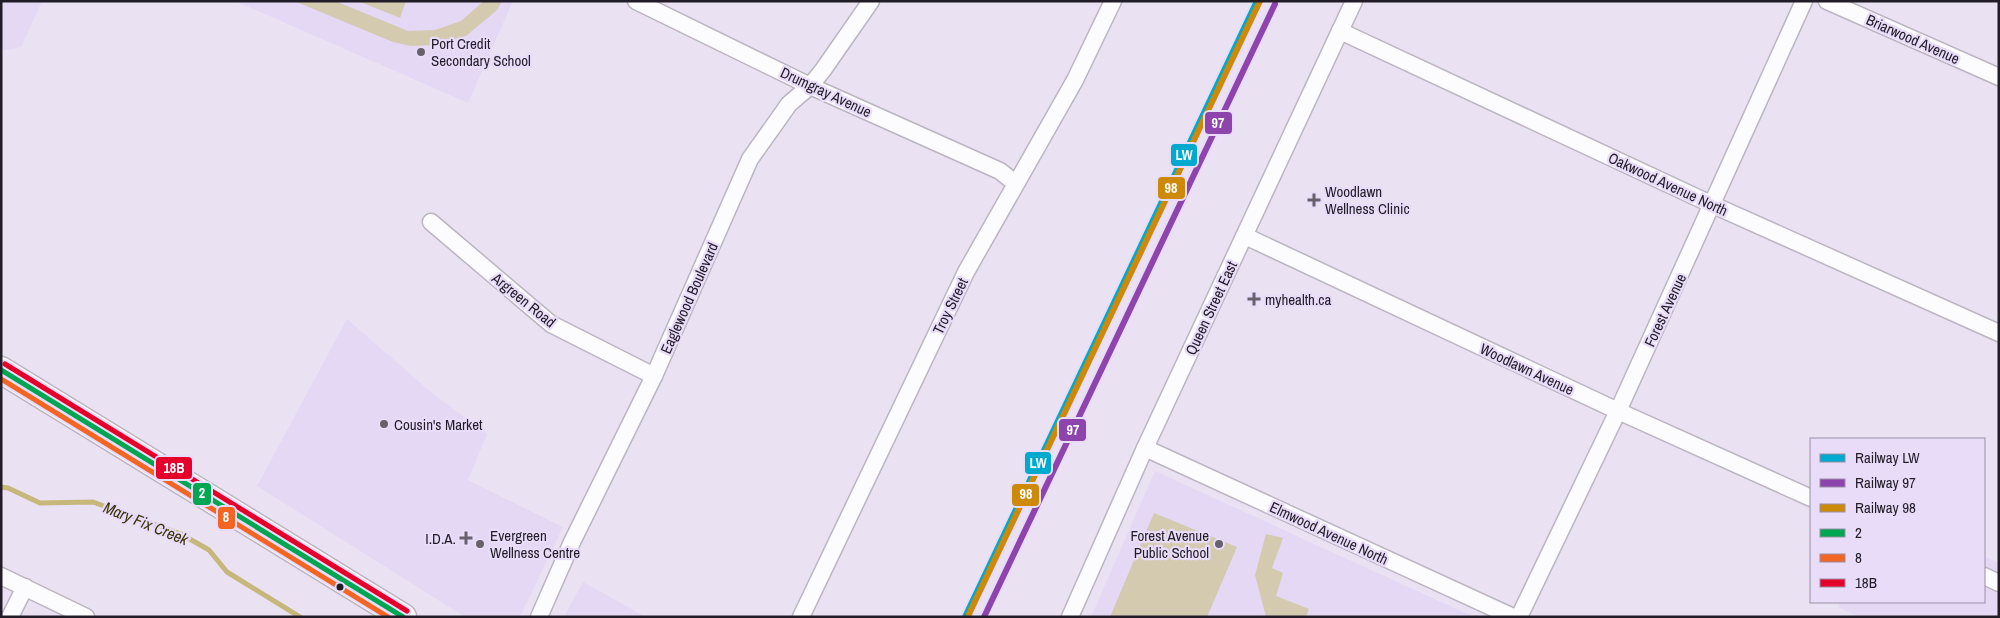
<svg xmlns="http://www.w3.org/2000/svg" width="2000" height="618" font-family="'Archivo Narrow',sans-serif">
  <rect width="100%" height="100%" fill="#eae2f3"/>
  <g fill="#e4d8f4">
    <path d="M1,1h41l-21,46 -20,4z"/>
    <path d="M235,1h278l-45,102z"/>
    <path d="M347,319l85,74 55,41 -19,46 95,47 -43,90h-55l-208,-131z"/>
    <path d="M1155,471l319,146h-383z"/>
    <path d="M1984,556l15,7v54h-139l-22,-10 2,-5h144z"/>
    <path d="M583,582l63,35h-82z"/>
  </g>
  <g fill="#d4cab0">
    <path d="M294,1h41l73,30 27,-1 26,-9 23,-20h18l-5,9 -31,26 -31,9 -24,1 -18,-4z"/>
    <path d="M358,1h48l-6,17z"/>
    <path d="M1154,513l83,34 -30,70h-97z"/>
    <path d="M1266,534l17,4 -11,30 11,5 -7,23 33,13 -3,8h-40l-11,-42z"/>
  </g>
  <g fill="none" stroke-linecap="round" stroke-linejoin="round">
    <path stroke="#c6b77b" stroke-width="5" d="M1,487l7,1 32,15 53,-1 88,32 28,16 18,22 73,45"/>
    <g stroke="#bbb5c2" stroke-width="19">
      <g id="street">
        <path d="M636,1l174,85 190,85 15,12"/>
        <path d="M1827,1l172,76"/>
        <path d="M1340,31l373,174 286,128"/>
        <path d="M431,222l120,102 103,52"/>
        <path d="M1245,236l373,175 193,87"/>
        <path d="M1145,448l368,169"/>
        <path d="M1,576l85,41"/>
        <path d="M1984,576l15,7"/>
        <path d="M10,617l15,-30"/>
        <path d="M539,617l33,-75 82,-166 96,-217 39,-55 21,-18 13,-16 48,-69"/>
        <path d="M801,617l165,-345 109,-192 38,-79"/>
        <path d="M1070,617l75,-169 209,-447"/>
        <path d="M1519,617l99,-206 186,-410"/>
      </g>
    </g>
    <g stroke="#bbb5c2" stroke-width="29">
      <path id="primary" d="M1,370l402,247"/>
    </g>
    <use href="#street" stroke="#fcfbfd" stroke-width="16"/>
    <use href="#primary" stroke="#fcfbfd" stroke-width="26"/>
    <g stroke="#e9dcf9" stroke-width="9">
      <path id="bus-1" d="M1,370l402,247"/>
    </g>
    <g stroke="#e9dcf9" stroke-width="9">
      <path id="bus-2" d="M1,379l387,238"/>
    </g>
    <g stroke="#e9dcf9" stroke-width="9">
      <path id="bus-3" d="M5,364l402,247"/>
    </g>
    <use href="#bus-1" stroke="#00a651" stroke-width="5"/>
    <use href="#bus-2" stroke="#f26522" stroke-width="5"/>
    <use href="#bus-3" stroke="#e4002b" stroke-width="5"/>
    <g stroke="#e9dcf9" stroke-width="10">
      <path id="rail-1" d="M965,617l292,-616"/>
    </g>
    <g stroke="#e9dcf9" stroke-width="10">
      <path id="rail-2" d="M984,617l291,-613"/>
    </g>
    <g stroke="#e9dcf9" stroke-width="10">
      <path id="rail-3" d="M969,614l291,-613"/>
    </g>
    <use href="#rail-1" stroke="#00a9ce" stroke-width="6"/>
    <use href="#rail-2" stroke="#8e44ad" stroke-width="6"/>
    <use href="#rail-3" stroke="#cc8a08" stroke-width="6"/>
  </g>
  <g fill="#67616e" stroke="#e9dcf9" stroke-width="2">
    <circle cx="421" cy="52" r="5"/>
    <path d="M1311.5 192.5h5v5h5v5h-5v5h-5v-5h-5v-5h5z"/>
    <path d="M1251.5 291.5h5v5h5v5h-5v5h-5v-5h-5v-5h5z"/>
    <circle cx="384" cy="424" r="5"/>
    <path d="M463.5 530.5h5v5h5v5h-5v5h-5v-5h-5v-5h5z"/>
    <circle cx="480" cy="544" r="5"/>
    <circle cx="1219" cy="544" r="5"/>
  </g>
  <circle fill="#211c27" stroke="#e9dcf9" stroke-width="2" cx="340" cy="587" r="4.5"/>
  <g text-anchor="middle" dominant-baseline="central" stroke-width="4.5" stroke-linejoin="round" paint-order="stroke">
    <g font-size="15" fill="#211c27" stroke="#e9dcf9">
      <text transform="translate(1913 39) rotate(24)">Briarwood Avenue</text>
      <text transform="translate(826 92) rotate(25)">Drumgray Avenue</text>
      <text transform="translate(1668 184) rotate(25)">Oakwood Avenue North</text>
      <text transform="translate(689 298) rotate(-66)">Eaglewood Boulevard</text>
      <text transform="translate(524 300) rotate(39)">Argreen Road</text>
      <text transform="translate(950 306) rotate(-64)">Troy Street</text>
      <text transform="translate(1211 308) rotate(-65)">Queen Street East</text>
      <text transform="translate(1665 310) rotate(-65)">Forest Avenue</text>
      <text transform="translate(1527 369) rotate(25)">Woodlawn Avenue</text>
      <text transform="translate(1329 533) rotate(25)">Elmwood Avenue North</text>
    </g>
    <g font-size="15" fill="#211c27" stroke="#e9dcf9" text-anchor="start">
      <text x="431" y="43">Port Credit<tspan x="431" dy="17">Secondary School</tspan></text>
      <text x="1325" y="191">Woodlawn<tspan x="1325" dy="17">Wellness Clinic</tspan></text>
      <text x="1265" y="299">myhealth.ca</text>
      <text x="394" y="424">Cousin's Market</text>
      <text x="490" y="535">Evergreen<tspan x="490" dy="17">Wellness Centre</tspan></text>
      <text x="1209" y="535" text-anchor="end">Forest Avenue<tspan x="1209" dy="17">Public School</tspan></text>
      <text x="456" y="538" text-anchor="end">I.D.A.</text>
    </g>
    <g font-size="16" font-style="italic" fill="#3b340b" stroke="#e9dcf9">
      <text transform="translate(146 523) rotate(22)">Mary Fix Creek</text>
    </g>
  </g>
  <g stroke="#e9dcf9" stroke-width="2">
    <rect x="1204" y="111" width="29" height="24" rx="5" fill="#8e44ad"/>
    <rect x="1170" y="143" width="28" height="24" rx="5" fill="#00a9ce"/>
    <rect x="1157" y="176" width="29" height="24" rx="5" fill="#cc8a08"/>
    <rect x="1058" y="418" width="29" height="24" rx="5" fill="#8e44ad"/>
    <rect x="1024" y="451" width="28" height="24" rx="5" fill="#00a9ce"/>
    <rect x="155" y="456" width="38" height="24" rx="5" fill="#e4002b"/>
    <rect x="192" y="482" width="20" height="24" rx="5" fill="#00a651"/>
    <rect x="1011" y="483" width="29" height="24" rx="5" fill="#cc8a08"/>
    <rect x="217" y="506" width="19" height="24" rx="5" fill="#f26522"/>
  </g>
  <g font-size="14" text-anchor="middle" font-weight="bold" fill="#fff">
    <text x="1218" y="128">97</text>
    <text x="1184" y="160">LW</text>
    <text x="1171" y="193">98</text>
    <text x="1073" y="435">97</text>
    <text x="1038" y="468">LW</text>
    <text x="174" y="473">18B</text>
    <text x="202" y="498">2</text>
    <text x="1026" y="499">98</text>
    <text x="226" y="522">8</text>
  </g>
  <rect width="2000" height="618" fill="none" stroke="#211c27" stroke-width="5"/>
  <rect x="1810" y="438" width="175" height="165" fill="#e9dcf9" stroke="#998fa5"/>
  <rect x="1820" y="454" width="25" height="8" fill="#00a9ce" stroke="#998fa5"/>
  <text x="1855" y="463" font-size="15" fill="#211c27">Railway LW</text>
  <rect x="1820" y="479" width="25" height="8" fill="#8e44ad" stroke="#998fa5"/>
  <text x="1855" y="488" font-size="15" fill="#211c27">Railway 97</text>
  <rect x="1820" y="504" width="25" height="8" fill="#cc8a08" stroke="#998fa5"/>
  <text x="1855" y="513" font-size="15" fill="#211c27">Railway 98</text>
  <rect x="1820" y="529" width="25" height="8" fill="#00a651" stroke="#998fa5"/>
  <text x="1855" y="538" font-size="15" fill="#211c27">2</text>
  <rect x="1820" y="554" width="25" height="8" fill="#f26522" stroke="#998fa5"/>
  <text x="1855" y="563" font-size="15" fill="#211c27">8</text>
  <rect x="1820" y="579" width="25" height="8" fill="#e4002b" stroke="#998fa5"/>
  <text x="1855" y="588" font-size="15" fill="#211c27">18B</text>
</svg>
